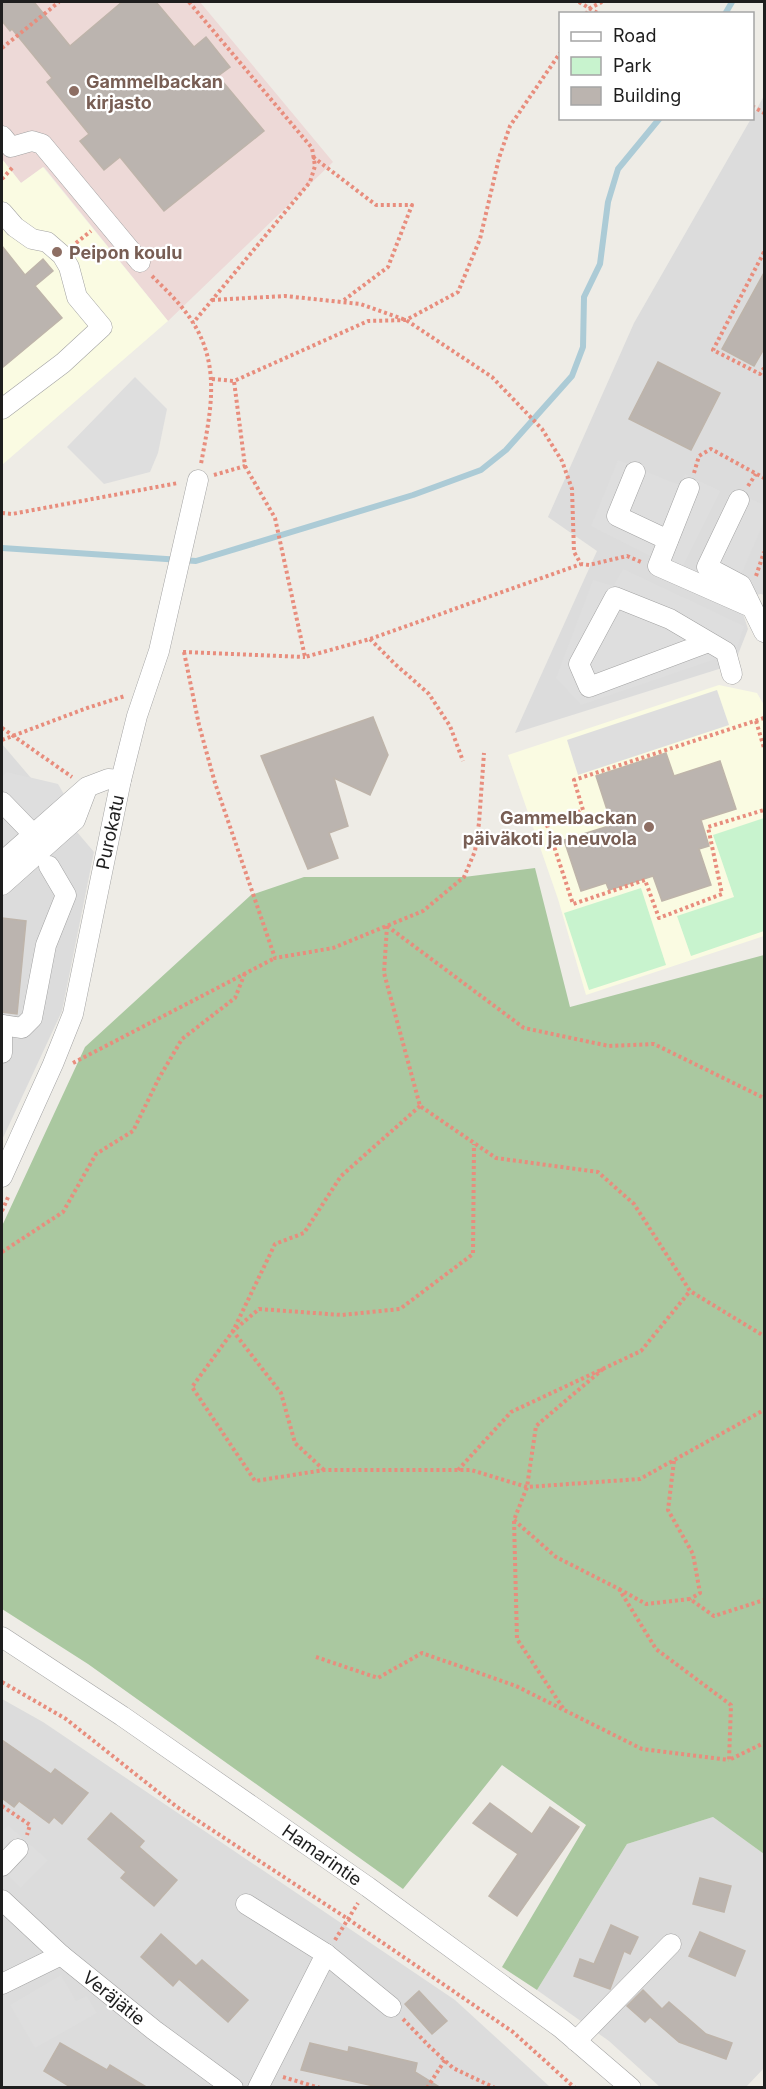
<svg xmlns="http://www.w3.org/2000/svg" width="766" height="2089" font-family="Inter,sans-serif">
  <rect width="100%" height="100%" fill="#eeece6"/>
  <g fill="#dcdcdc">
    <path d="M764,96v499l-3,-1 -23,4 10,31 -11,28 -18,12 -204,64 82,-182 -49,-34 86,-194z"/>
    <path d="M2,744l92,108 -32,159 -60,129z"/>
    <path d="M2,1699l41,23 412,278 95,87h-548z"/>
    <path d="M713,1817l51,37v214l-18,19h-86l-51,-46 -72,-51 90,-146z"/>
  </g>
  <path fill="#edd9d7" d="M2,2h198l133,160 -165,159 -124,-154 -23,16 -19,-24z"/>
  <g fill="#fafbe2">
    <path d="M2,159l19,24 22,-16 125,154 -166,144z"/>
    <path d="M719,685l38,8 7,12v231l-178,59 -28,-96 -50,-144z"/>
  </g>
  <path fill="#aac8a0" d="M535,868l35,139 194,-52v899l-51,-37 -86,27 -90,146 -35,-23 84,-142 -84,-60 -99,124 -315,-225 -86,-55v-383l83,-179 166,-152 53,-18h160z"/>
  <g fill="#c8f3ce">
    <path d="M764,818v113l-73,25 -14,-40 57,-19 -21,-62z"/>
    <path d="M641,888l25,77 -77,25 -25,-77z"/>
  </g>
  <g fill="#dedede">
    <path d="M135,377l32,32 -9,44 -8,19 -46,12 -37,-37z"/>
    <path d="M618,460l61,25 6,-11 35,17 -40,80 -89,-45z"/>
    <path d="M731,490l33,15v17l-30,69 -40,-18z"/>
    <path d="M623,569l121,57 -8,26 -155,53 -25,-27 37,-98 20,6z"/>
    <path d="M717,690l12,35 -151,50 -11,-35z"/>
    <path d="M7,772l51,12 14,24 -70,62v-94z"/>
    <path d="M8,1825l40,35 -27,28 -19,-19v-37z"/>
    <path d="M61,1975l15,26 11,-5 10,17 -62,35 -25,-43z"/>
  </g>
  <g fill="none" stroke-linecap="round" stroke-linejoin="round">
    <g stroke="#accbd6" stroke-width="6">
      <path d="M725,14l7,-12"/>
      <path d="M2,548l194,13 217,-66 68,-25 25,-20 66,-74 11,-29 1,-50 16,-33 8,-62 10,-33 42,-51"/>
    </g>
  </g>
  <g fill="#bbb4af" stroke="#beb4aa" stroke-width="1.5">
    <path d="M2,2h32l36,44 52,-44h34l38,45 12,-10 24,30 -12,9 46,55 -100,80 -44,-54 -16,13 -24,-29 9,-7 -42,-52 5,-4 -40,-49 -2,2 -8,-10z"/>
    <path d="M2,246l23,29 18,-16 10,12 -18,15 27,32 -60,50z"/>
    <path d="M765,271v76l-11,19 -32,-17z"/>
    <path d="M658,362l62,31 -29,57 -62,-31z"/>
    <path d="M373,717l15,38 -18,40 -36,-17 14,48 -19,7 9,25 -30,11 -47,-113z"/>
    <path d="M666,753l8,23 46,-15 16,48 -35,11 8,26 -10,3 12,36 -49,16 -9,-25 -44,14 -3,-7 -25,8 -17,-51 48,-15 -16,-49z"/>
    <path d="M2,918l24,3 -9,93 -15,-2z"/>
    <path d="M2,1740l49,34 4,-5 33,24 -26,31 -8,-7 -5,6 -30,-22 -5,6 -12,-9z"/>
    <path d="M490,1803l42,31 18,-27 29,20 -62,89 -28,-20 29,-42 -45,-31z"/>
    <path d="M111,1813l33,28 -5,6 38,33 -23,26 -33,-28 5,-6 -38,-33z"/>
    <path d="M700,1878l31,8 -7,26 -31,-8z"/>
    <path d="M611,1925l27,12 -8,17 -6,-3 -14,38 -36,-13 6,-17 14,5z"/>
    <path d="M700,1932l45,19 -10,25 -46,-20z"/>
    <path d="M161,1934l35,32 6,-6 46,40 -20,22 -49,-43 -6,7 -32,-29z"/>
    <path d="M643,1990l19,19 7,-7 37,32 26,9 -6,16 -47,-17 -29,-25 -5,5 -18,-16z"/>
    <path d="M419,1991l28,30 -15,13 -27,-30z"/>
    <path d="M60,2043l47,27 3,-5 38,23h-76l-28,-17z"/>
    <path d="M310,2043l38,9 1,-5 68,16 -2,9 26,16h-58l-82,-18z"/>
  </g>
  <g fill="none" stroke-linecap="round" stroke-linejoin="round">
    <g stroke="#a2a2a2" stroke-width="21">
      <g id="minor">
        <path d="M2,136l9,11 21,-6 10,3 98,118"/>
        <path d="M2,212l13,15 17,12 15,3 15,13 7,12 8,30 25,30 -39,36 -61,46"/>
        <path d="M635,472l-18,44 51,24"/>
        <path d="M689,488l-31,78 93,41"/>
        <path d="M739,500l-32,67 34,18 23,47"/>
        <path d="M709,642l-120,45 -10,-23 36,-67 55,22 56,33 6,22"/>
        <path d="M2,802l31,32"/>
        <path d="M2,862l85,-75 21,-8 13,1"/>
        <path d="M2,885l73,-65 11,-29"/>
        <path d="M2,1025l20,3 10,-10 14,-73 20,-50 -17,-29"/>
        <path d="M2,1025v28"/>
        <path d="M2,1177l51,-113 20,-50 48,-234 16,-64 22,-65 39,-171"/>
        <path d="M2,1637l120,79 246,171 193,141 70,60"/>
        <path d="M2,1866l16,-17"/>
        <path d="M2,1900l59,55 93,75 79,58"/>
        <path d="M246,1904l80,50 65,53"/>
        <path d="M2,1984l59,-29"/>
        <path d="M576,2041l95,-97"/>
        <path d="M258,2088l68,-134"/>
      </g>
    </g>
    <g stroke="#e88d7d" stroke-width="4" stroke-dasharray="3 3" stroke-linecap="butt">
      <path d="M189,2l123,146 3,18 -5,16 -117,141"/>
      <path d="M579,2l20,12"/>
      <path d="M586,14l4,-6 12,-6"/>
      <path d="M2,48l57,-46"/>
      <path d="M752,106l12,7"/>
      <path d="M313,157l63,48h36l-24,62 -44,33"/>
      <path d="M2,179l11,-12"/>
      <path d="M76,243l15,-12"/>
      <path d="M764,252l-51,98 47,24 4,-6"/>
      <path d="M152,276c14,14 29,28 40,45 30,46 18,93 9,143"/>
      <path d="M212,300l73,-4 75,8 46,16 86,57 50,52 20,32 10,28 2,63 7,12 8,1 38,-9 14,6"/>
      <path d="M212,379l22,2"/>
      <path d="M245,466l30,52 30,139 65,-18 211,-75"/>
      <path d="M694,473l5,-17 12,-7 53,29"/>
      <path d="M214,475l31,-9 -11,-85 134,-60 38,-1 52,-28 22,-53 19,-81 11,-32 50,-73"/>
      <path d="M748,486l8,-12"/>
      <path d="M2,513l10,1 166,-31"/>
      <path d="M756,576l8,-24"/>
      <path d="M370,639l25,25 34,30 21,32 13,35"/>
      <path d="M183,652l122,5"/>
      <path d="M184,652l15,73 16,58 60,175 58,-10 90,-37 41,-34 11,-26 4,-28 5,-70"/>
      <path d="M764,718l-190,62 9,30 -36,15 26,79 72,-24 14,38 63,-24 -14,-67 56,-17"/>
      <path d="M756,721l8,27"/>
      <path d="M2,728l70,49"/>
      <path d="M2,740l85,-32 38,-12"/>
      <path d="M387,926l-3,47 36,133 76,52 102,14 36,32 56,87 74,45"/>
      <path d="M387,926l137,102 85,18 45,-2 110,54"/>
      <path d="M73,1063l202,-105"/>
      <path d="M420,1106l-79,70 -37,57 -29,11 -42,87 -41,56 63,94 69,-11h147l56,17 113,-8 124,-69"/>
      <path d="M2,1211l7,-16"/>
      <path d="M2,1252l61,-40 33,-58 37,-23 26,-53 23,-39 53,-41 10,-25"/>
      <path d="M674,1461l-6,49 25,44 7,39 -10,6"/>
      <path d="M324,1470l-29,-27 -14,-50 -48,-62 26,-22 83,6 58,-6 73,-55 1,-110"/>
      <path d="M458,1470l53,-58 130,-61 49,-60"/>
      <path d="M514,1520l42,37 63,32 37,60 75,56 -2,55 35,-17"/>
      <path d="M619,1589l27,15 44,-5 24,17 50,-16"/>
      <path d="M316,1657l62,21 44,-25 94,33 126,63 87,11"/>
      <path d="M2,1682l64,37 111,88 171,112 165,113 62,56"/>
      <path d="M563,1708l-46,-69 -3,-119 13,-33 9,-61 67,-57"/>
      <path d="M2,1806l28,19 -3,10"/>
      <path d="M335,1940l23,-37"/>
      <path d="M403,2019l27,28 23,21 42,20"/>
      <path d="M283,2077l37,11"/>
      <path d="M427,2088l18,-28"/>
    </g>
    <use href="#minor" stroke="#fff" stroke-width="20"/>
  </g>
  <g fill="#8d6e63" stroke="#fff" stroke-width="2">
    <circle cx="74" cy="91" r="6"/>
    <circle cx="57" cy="252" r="6"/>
    <circle cx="649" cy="827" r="6"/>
  </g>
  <g text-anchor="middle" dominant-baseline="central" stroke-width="4.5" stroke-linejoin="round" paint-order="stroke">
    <g font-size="18" font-weight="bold" fill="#785e54" stroke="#fff" text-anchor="start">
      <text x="86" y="81">Gammelbackan<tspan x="86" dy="21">kirjasto</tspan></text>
      <text x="69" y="252">Peipon koulu</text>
      <text x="637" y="817" text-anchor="end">Gammelbackan<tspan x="637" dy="21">päiväkoti ja neuvola</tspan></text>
    </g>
    <g font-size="18" fill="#1e1e1e" stroke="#fff">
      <text transform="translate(110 832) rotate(-78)">Purokatu</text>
      <text transform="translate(322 1855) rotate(35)">Hamarintie</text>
      <text transform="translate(114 1998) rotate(39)">Veräjätie</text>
    </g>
  </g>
  <rect width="766" height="2089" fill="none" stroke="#1e1e1e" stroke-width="6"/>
  <rect x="559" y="12" width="195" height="108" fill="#ffffff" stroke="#a5a5a5" stroke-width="1.5"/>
  <rect x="571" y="32" width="30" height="9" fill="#ffffff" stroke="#a5a5a5" stroke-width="1.5"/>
  <text x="613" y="42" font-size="18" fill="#1e1e1e">Road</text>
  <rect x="571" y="57" width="30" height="18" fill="#c8f3ce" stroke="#a5a5a5" stroke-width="1.5"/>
  <text x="613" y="72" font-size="18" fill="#1e1e1e">Park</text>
  <rect x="571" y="87" width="30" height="18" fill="#bbb4af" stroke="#a5a5a5" stroke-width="1.5"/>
  <text x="613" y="102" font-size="18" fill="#1e1e1e">Building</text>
</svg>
